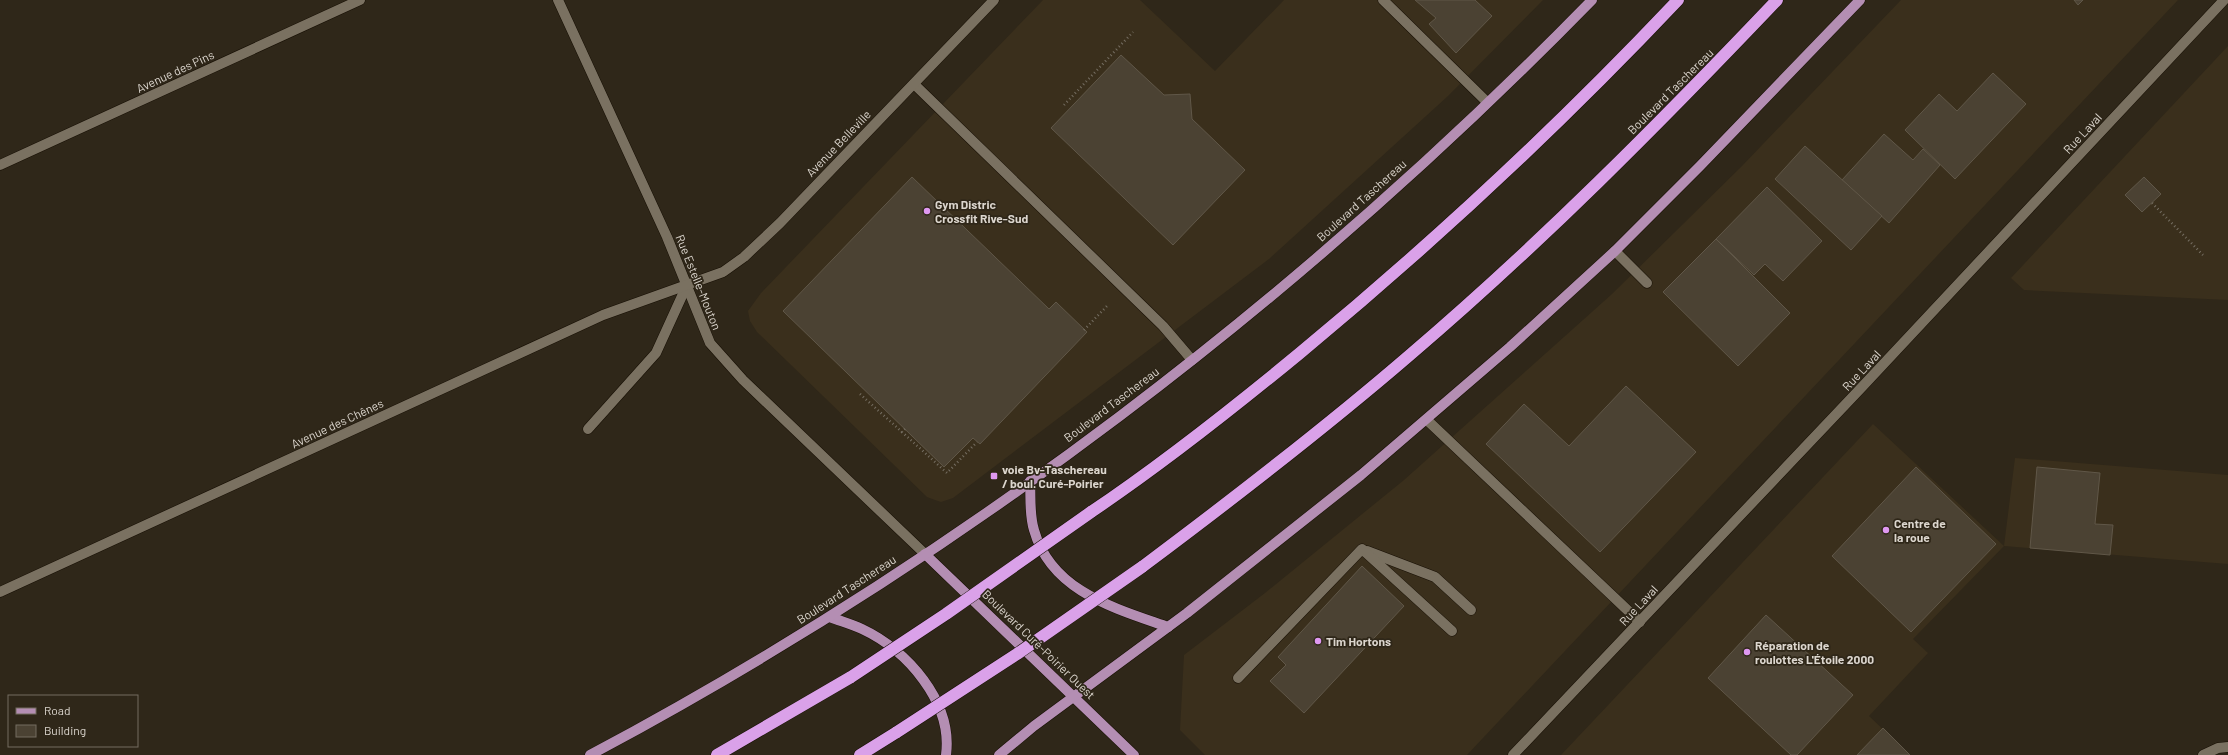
<svg xmlns="http://www.w3.org/2000/svg" width="2228" height="755" font-family="Barlow,sans-serif">
  <rect width="100%" height="100%" fill="#2f2719"/>
  <g fill="#3a2f1c">
    <path d="M1043,0h97l75,71 69,-71h259l-95,96 -179,163 -316,239 -12,4 -6,-2 -8,-3 -170,-165 -7,-11 -2,-10 13,-18z"/>
    <path d="M1901,0h277l-711,755h-262l-25,-25 4,-75 81,-62 139,-113 208,-186 130,-128z"/>
    <path d="M2228,46v254l-204,-10 -13,-12z"/>
    <path d="M1873,424l131,122 11,-88 213,17v89l-224,-18 -91,93 15,14 -59,63 41,39h-349z"/>
  </g>
  <g fill="#4b4233" stroke="#605748">
    <path d="M1415,0h60l17,16 -36,37 -27,-29 7,-6z"/>
    <path d="M2074,0h9l-5,5z"/>
    <path d="M1121,55l43,40 26,-1 2,25 53,51 -72,75 -122,-117z"/>
    <path d="M1993,73l33,31 -71,75 -50,-49 34,-36 18,17z"/>
    <path d="M1884,134l29,26 10,-11 17,16 -51,58 -47,-43z"/>
    <path d="M1805,146l77,70 -31,34 -76,-71z"/>
    <path d="M912,177l137,132 7,-7 31,30 -107,112 -7,-6 -29,29 -161,-156z"/>
    <path d="M2144,177l17,17 -19,18 -17,-17z"/>
    <path d="M1767,187l55,54 -39,40 -18,-17 -11,11 -38,-36z"/>
    <path d="M1716,239l74,74 -52,53 -75,-74z"/>
    <path d="M1626,386l70,66 -96,100 -114,-108 38,-40 45,42z"/>
    <path d="M1916,467l80,77 -85,88 -79,-76z"/>
    <path d="M2037,467l63,6 -5,51 18,1 -3,30 -80,-7z"/>
    <path d="M1362,566l42,40 -100,107 -34,-32 16,-16 -8,-8z"/>
    <path d="M1766,615l87,80 -56,60h-6l-83,-77z"/>
    <path d="M1883,728l27,27h-53z"/>
  </g>
  <g fill="none" stroke-linecap="round" stroke-linejoin="round">
    <g stroke="#170f04" stroke-width="11">
      <g id="minor">
        <path d="M558,0l109,237 43,106 33,37 182,174"/>
        <path d="M1383,0l104,102"/>
        <path d="M914,84l249,242 29,34"/>
        <path d="M0,165l360,-165"/>
        <path d="M1615,251l32,32"/>
        <path d="M1427,420l213,202"/>
        <path d="M588,429l68,-76 31,-68"/>
        <path d="M1367,551l68,26 36,33"/>
        <path d="M0,592l603,-277 120,-43 21,-15 36,-34 214,-223"/>
        <path d="M1238,678l124,-129 90,82"/>
        <path d="M1513,755l348,-367 363,-388"/>
        <path d="M2203,755l15,-7 10,-1"/>
      </g>
    </g>
    <g stroke="#170f04" stroke-width="11">
      <g id="major">
        <path d="M1030,481c1,16 -1,33 4,49 17,61 80,78 134,97"/>
        <path d="M925,554l209,201"/>
        <path d="M830,617c10,4 21,7 32,12 45,21 91,73 84,126"/>
        <path d="M590,755c370,-197 709,-455 1002,-755"/>
        <path d="M999,755l35,-29 153,-113 174,-138 149,-128 105,-96 85,-85 160,-166"/>
      </g>
    </g>
    <g stroke="#170f04" stroke-width="13">
      <g id="highway">
        <path d="M1091,512c73,-49 141,-103 209,-159 133,-110 259,-227 378,-353"/>
        <path d="M1142,567c91,-68 182,-138 269,-213 129,-110 249,-231 366,-354"/>
        <path d="M717,755l134,-78"/>
        <path d="M860,755l37,-23"/>
      </g>
    </g>
    <g stroke="#766f63" stroke-width="2.5" stroke-dasharray="1 3" stroke-linecap="butt">
      <path d="M1064,105l69,-73"/>
      <path d="M2152,203l51,52"/>
      <path d="M1084,330l23,-24"/>
      <path d="M860,394l42,38"/>
      <path d="M905,429l-3,3 45,41 30,-31"/>
    </g>
    <use href="#minor" stroke="#7a7161" stroke-width="10"/>
    <use href="#major" stroke="#b48eb3" stroke-width="10"/>
    <use href="#highway" stroke="#daa1e9" stroke-width="12"/>
    <g stroke="#170f04" stroke-width="13" stroke-linecap="butt">
      <g id="highway-bridge">
        <path d="M851,677l95,-63 145,-102"/>
        <path d="M897,732l120,-78 125,-87"/>
      </g>
    </g>
    <use href="#highway-bridge" stroke="#daa1e9" stroke-width="12"/>
  </g>
  <g fill="#df98f2" stroke="#2f2719" stroke-width="1.5">
    <circle cx="927" cy="211" r="4"/>
    <rect x="990" y="472" width="8" height="8" rx="2"/>
    <circle cx="1886" cy="530" r="4"/>
    <circle cx="1318" cy="641" r="4"/>
    <circle cx="1747" cy="652" r="4"/>
  </g>
  <g text-anchor="middle" dominant-baseline="central" stroke-width="3.5" stroke-linejoin="round" paint-order="stroke">
    <g font-size="12" fill="#dcd6ce" stroke="#2f2719">
      <text transform="translate(175 71) rotate(-25)">Avenue des Pins</text>
      <text transform="translate(1670 91) rotate(-45)">Boulevard Taschereau</text>
      <text transform="translate(2082 133) rotate(-47)">Rue Laval</text>
      <text transform="translate(838 143) rotate(-46)">Avenue Belleville</text>
      <text transform="translate(1361 200) rotate(-42)">Boulevard Taschereau</text>
      <text transform="translate(699 282) rotate(68)">Rue Estelle-Mouton</text>
      <text transform="translate(1861 370) rotate(-47)">Rue Laval</text>
      <text transform="translate(1111 404) rotate(-37)">Boulevard Taschereau</text>
      <text transform="translate(337 423) rotate(-25)">Avenue des Chênes</text>
      <text transform="translate(846 589) rotate(-33)">Boulevard Taschereau</text>
      <text transform="translate(1638 605) rotate(-47)">Rue Laval</text>
      <text transform="translate(1039 644) rotate(44)">Boulevard Curé-Poirier Ouest</text>
    </g>
    <g font-size="12" font-weight="bold" fill="#dcd6ce" stroke="#2f2719" text-anchor="start">
      <text x="935" y="204">Gym Distric<tspan x="935" dy="14">Crossfit Rive-Sud</tspan></text>
      <text x="1002" y="469">voie Bv-Taschereau<tspan x="1002" dy="14">/ boul. Curé-Poirier</tspan></text>
      <text x="1894" y="523">Centre de<tspan x="1894" dy="14">la roue</tspan></text>
      <text x="1326" y="641">Tim Hortons</text>
      <text x="1755" y="645">Réparation de<tspan x="1755" dy="14">roulottes L'Étoile 2000</tspan></text>
    </g>
  </g>
  <rect x="8" y="695" width="130" height="52" fill="#2f2719" stroke="#746d61"/>
  <rect x="16" y="708" width="20" height="6" fill="#b48eb3" stroke="#746d61"/>
  <text x="44" y="715" font-size="12" fill="#dcd6ce">Road</text>
  <rect x="16" y="725" width="20" height="12" fill="#4b4233" stroke="#746d61"/>
  <text x="44" y="735" font-size="12" fill="#dcd6ce">Building</text>
</svg>
